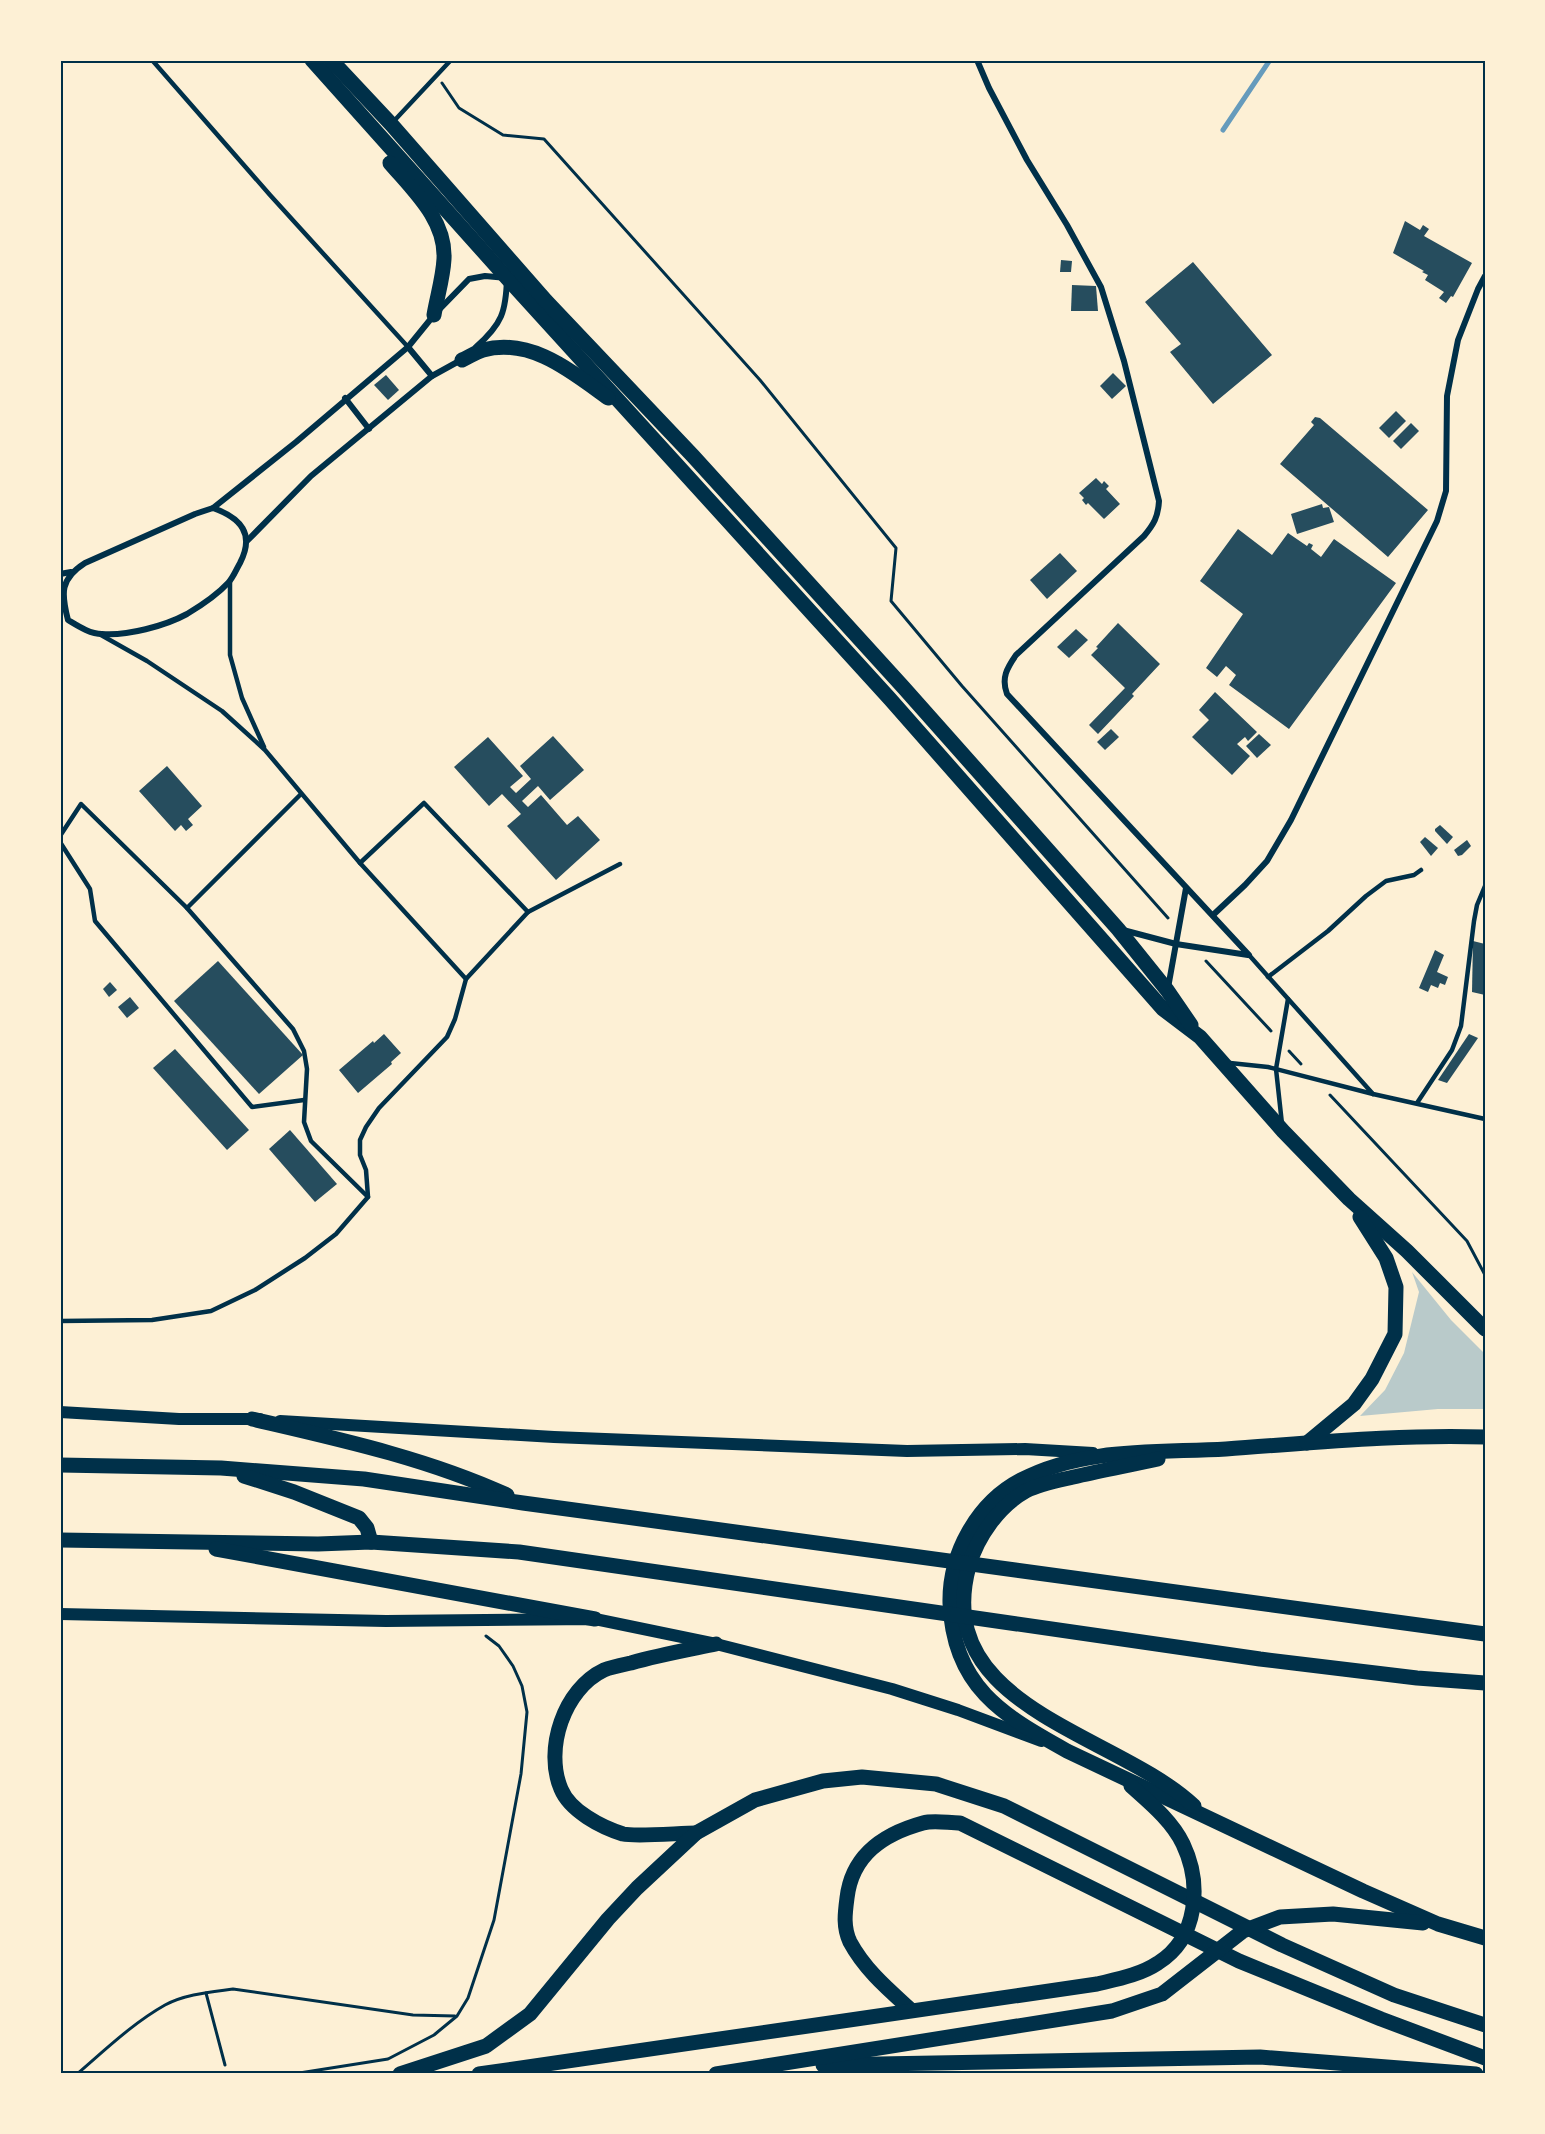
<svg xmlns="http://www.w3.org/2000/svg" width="1545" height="2134" font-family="'Varela Round',sans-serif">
  <rect width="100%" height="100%" fill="#fdf0d5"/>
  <path fill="#b9caca" d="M1412,1272l39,48 34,34v55h-47l-78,7 25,-26 19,-37 15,-61z"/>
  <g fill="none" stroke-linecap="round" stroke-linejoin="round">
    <path stroke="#669bbc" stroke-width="5" d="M1223,130l47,-70"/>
  </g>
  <g fill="#264d5e">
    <path d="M1405,221l15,9 3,-5 6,4 -5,7 48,27 -19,34 -2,-1 -5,7 -7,-5 5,-6 -19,-12 3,-5 -6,-3 2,-1 -31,-18z"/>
    <path d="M1061,260l11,1 -1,11h-11z"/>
    <path d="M1193,262l79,93 -59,49 -43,-52 11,-8 -36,-42z"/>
    <path d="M1072,285l24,1 2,25h-27z"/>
    <path d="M1113,373l13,13 -14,13 -12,-13z"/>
    <path d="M386,375l13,15 -11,10 -14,-15z"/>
    <path d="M1396,411l10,10 -17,17 -10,-10z"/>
    <path d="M1315,417l5,1 108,92 -40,47 -108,-93 34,-39 -3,-3z"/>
    <path d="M1411,423l8,8 -18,18 -8,-8z"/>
    <path d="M1096,478l6,6 2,-3 5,5 -3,3 14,15 -16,15 -16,-16 -2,2 -4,-5 2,-2 -5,-5z"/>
    <path d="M1322,504l1,4 6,-1 5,15 -37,12 -6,-20z"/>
    <path d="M1238,529l34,26 16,-22 19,13 2,-3 4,2 -2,4 10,8 13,-18 62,44 -107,146 -60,-44 7,-10 -10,-9 -9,11 -11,-9 37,-54 -43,-33z"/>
    <path d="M1060,553l17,18 -30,28 -17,-19z"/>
    <path d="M1118,623l42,41 -28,30 2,2 -36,38 -9,-9 36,-37 -34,-33 7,-7 -2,-1z"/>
    <path d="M1076,629l12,11 -19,18 -12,-11z"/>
    <path d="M1215,692l42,40 -9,9 -3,-4 -8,7 13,12 -18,19 -40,-38 17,-17 -10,-10z"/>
    <path d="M1111,729l8,8 -14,13 -8,-8z"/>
    <path d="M1259,734l12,11 -14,13 -11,-12z"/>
    <path d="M553,736l31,34 -34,30 -12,-14 -16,15 6,6 13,-12 26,30 11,-9 22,24 -44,40 -49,-54 14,-12 -19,-20 -13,12 -35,-39 34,-30 35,39 -13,11 6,6 15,-14 -11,-13z"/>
    <path d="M167,766l35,40 -14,13 5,6 -7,6 -5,-6 -6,6 -36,-40z"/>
    <path d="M1440,825l13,12 -6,7 -12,-13v-2z"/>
    <path d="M1425,837l13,11 -7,8 -11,-14z"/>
    <path d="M1467,840l4,6 -9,9 -4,1 -4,-6z"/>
    <path d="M1473,941l12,3v51l-13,-3z"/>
    <path d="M1435,950l9,5 -7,17 11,5 -3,8 -5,-2 -2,5 -7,-3 -3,7 -9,-4z"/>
    <path d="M218,961l85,94 -44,39 -85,-93z"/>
    <path d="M110,982l7,8 -8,7 -6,-8z"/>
    <path d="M130,997l9,11 -12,10 -9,-11z"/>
    <path d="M384,1034l17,19 -10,9 1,2 -34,29 -19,-23 34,-29 1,2z"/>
    <path d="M1469,1034l9,4 -31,45 -9,-3z"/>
    <path d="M175,1049l74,81 -22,20 -74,-82z"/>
    <path d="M290,1130l47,54 -22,18 -46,-53z"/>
  </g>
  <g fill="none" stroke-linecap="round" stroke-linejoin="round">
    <g stroke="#003049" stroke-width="3">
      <path d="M442,83l17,25 44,27 41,4 216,241 136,168 -5,53 71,85 206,232"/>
      <path d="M1206,961l65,70"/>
      <path d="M1289,1051l12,13"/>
      <path d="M1330,1095l137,146 18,34"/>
      <path d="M206,1993l19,72"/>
      <path d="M77,2074c28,-24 56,-51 88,-69 20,-11 46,-13 68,-16l180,26 42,1"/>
      <path d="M293,2074l95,-15 46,-24 23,-19 11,-18 26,-78 27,-146 6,-62 -5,-26 -9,-20 -14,-20 -13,-10"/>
    </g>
    <g stroke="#003049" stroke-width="4.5">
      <path d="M152,60l118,135 138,152"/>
      <path d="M393,122l58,-62"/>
      <path d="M230,581v74l12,43 22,49"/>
      <path d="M101,635l46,26 75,50 43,39 95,113 106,116"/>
      <path d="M301,794l-114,114 106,121 11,22 3,18 -3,53 7,19 57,56"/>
      <path d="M60,836l21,-32 106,104"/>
      <path d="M60,842l30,47 5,32 157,186 52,-7"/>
      <path d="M360,863l64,-60 104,109"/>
      <path d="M1249,955l124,139"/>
      <path d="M1268,977l60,-46 38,-35 20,-15 28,-6 7,-5"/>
      <path d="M1230,1063l38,4 105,27 112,25"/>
      <path d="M1417,1103l35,-53 9,-24 13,-105 3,-16 8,-19"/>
      <path d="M1282,1124l-6,-55 12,-70"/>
      <path d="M60,1321l92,-1 59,-9 44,-21 50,-32 31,-24 32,-37 -2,-27 -6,-15v-15l6,-13 13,-19 68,-71 8,-18 11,-40 62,-67 92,-48"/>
    </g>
    <g stroke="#003049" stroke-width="6">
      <path d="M977,60l12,28 38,72 40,65 34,62 23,74 35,140c-1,16 -5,23 -15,35l-128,119c-9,13 -15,23 -9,39l242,261"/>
      <path d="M408,347l24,29"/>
      <path d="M345,398l24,31"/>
      <path d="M213,508l83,-66 112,-95 26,-32 35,-36 16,-3 22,2c-1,34 -5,46 -31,69"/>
      <path d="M213,508c28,10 42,26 27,55 -4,7 -7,15 -12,20 -12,13 -26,22 -41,31 -22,12 -60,22 -85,20 -12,0 -24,-8 -34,-14 -7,-27 -8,-41 17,-57l110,-49z"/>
      <path d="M247,541l64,-65 121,-100 29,-16"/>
      <path d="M60,574l11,-2"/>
      <path d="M1213,915l32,-30 22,-24 24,-41 146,-299 9,-30 1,-95 11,-56 20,-51 7,-13"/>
      <path d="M1123,930l53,14 72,11"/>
      <path d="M1168,988l18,-100"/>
    </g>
    <g stroke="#003049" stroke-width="12">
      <path d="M60,1412l119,7h81"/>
      <path d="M280,1421l274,16 353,14 118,-2 68,4"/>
      <path d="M60,1614l326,7 209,-2 121,25 176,45 66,21 83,31"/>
    </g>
    <g stroke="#003049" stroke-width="15">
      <path d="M312,60l195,218 383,421 273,310 37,28 83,94 66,68 58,52 78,78"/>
      <path d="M331,60l60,64 155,177 147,155 211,232 214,241 49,61 24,35"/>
      <path d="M390,163c24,28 56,57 54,96 -1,19 -7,38 -10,56"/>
      <path d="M462,360c7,-3 14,-8 21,-10 48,-13 89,22 125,48"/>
      <path d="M1485,1437c-86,-3 -173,6 -259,12 -69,4 -142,-2 -205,31 -44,23 -72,74 -71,123 3,83 52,112 117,148l296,140 75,33 47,14"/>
      <path d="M1307,1443l47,-39 18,-25 23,-45 1,-47 -10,-29 -26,-41"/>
      <path d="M1158,1459c-27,6 -54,11 -80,17 -17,4 -37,7 -52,15 -27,15 -49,46 -57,75 -39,142 148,167 225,240"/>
      <path d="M696,1833c-16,0 -60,4 -73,1 -22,-7 -53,-23 -62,-45 -17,-40 3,-100 43,-119 8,-3 18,-5 27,-7 28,-8 56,-13 85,-19"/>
      <path d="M911,2010c-22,-20 -46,-40 -61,-68 -7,-15 -5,-29 -3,-44 5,-43 36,-64 76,-75 11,-3 25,0 37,0l279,138 142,58 104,39"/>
      <path d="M823,2065l437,-8 216,17"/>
      <path d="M400,2074l86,-28 44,-32 78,-95 29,-31 59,-55 59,-33 68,-19 39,-4 74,7 68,22 278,139 112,50 91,30"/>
      <path d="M479,2074l618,-90c21,-5 43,-9 61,-21 40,-25 44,-79 25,-119 -11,-23 -33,-41 -52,-58"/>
      <path d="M716,2074l396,-63 50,-17 81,-63 37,-14 53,-3 90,9"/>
    </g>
    <g stroke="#003049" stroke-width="15">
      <path d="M252,1419c86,20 174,39 255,76"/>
      <path d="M60,1465l161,3 143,11 159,24 962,131"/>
      <path d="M244,1476l50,16 65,26 8,10 4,14"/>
      <path d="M60,1540l258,4 53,-2 148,10 741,107 157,19 68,5"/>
      <path d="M216,1549l379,70"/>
    </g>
  </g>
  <rect width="1545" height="2134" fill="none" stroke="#fdf0d5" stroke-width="123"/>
  <rect x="62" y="62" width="1422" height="2010" fill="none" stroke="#003049" stroke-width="2"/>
</svg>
